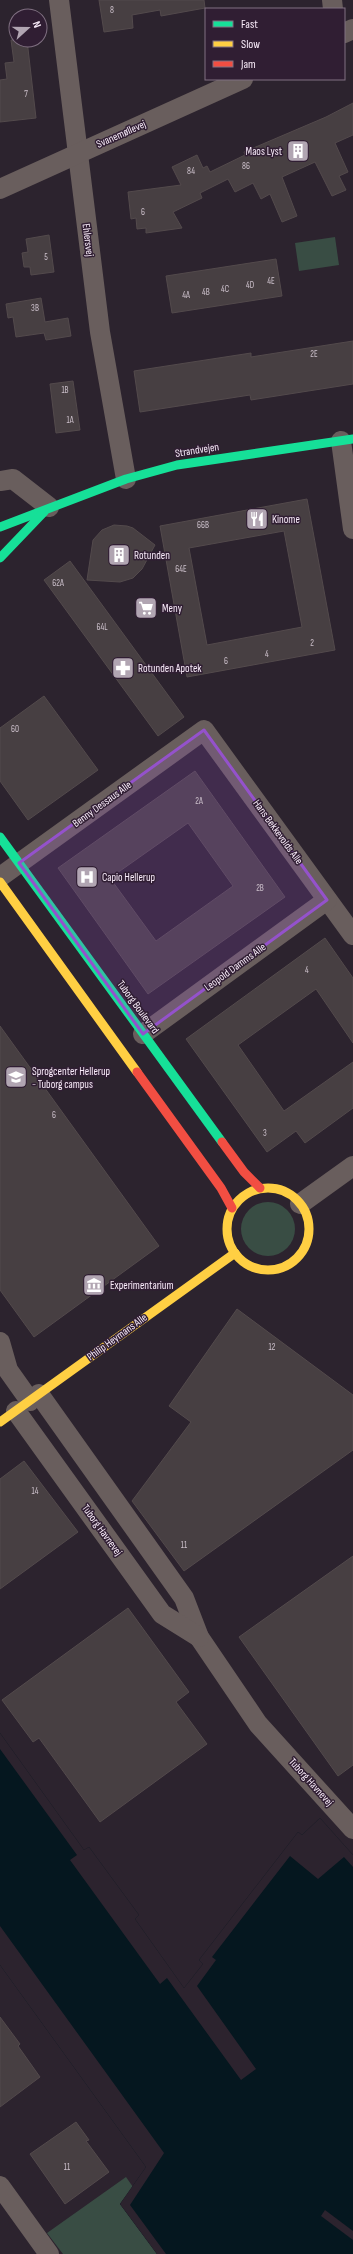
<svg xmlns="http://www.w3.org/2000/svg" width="353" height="2254" font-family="'Sofia Sans Condensed',sans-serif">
  <rect width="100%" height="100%" fill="#2c232e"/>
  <g fill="#394d44">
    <path d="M335,237l4,28 -40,6 -4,-28z"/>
    <circle cx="268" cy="1229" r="27"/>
    <path d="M126,2177l7,10 -13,17 37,50h-94l-16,-21z"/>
  </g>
  <path fill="#05171f" d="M0,1733l84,117 5,-3 50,68 -4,4 49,69 19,-24 -4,-4 99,-128 4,3 18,-17 33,37v399h-196l-37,-50 26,-37 -146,-202z"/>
  <g fill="#2c232e">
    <path d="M0,1733l84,117 5,-3 50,68 -4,4 49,69 19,-24 -4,-4 99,-128 4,3 18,-17 33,37v12l-9,-10 -26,22 -28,-23 -78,101 4,3 -19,26 59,83 -15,11 -74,-102 -7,6 -90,-124 7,-5 -77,-106z"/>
    <path d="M0,1926l164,227 -34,52 36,49h-9l-37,-50 26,-37 -146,-202z"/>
    <path d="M325,2210l28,21v9l-32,-24z"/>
  </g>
  <g fill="#473f42" stroke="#534a4c" fill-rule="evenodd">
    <path d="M99,0h105l1,8 -44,8 -1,-6 -28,5 1,13 -29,4z"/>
    <path d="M11,40h16l9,78 -36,4v-42l7,-1 -2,-16 9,-1z"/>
    <path d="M353,103v32l-18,8 13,29 -9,4 7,14 -14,6 -17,-34 -33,15 15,39 -15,6 -12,-28 -9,5 -8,-16 -18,9 -7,-13 -28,14 2,5 -29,14 9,16 -36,5v-5l-9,1 -1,-11 -5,1 -3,-27 53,-7 -9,-18 25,-12 6,13 4,-2 3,6 35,-17 -1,-3 82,-35z"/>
    <path d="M49,235l5,37 -23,3 -1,-8h-6l-2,-14 6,-1 -2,-13z"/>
    <path d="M276,259l6,37 -110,17 -6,-37z"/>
    <path d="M41,298l4,24 23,-4 3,18 -25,4 -2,-7 -28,4 -3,-20 -5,1 -2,-14z"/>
    <path d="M353,341v43l-102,16 -1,-5 -110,17 -6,-41 117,-18v4z"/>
    <path d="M73,381l7,49 -24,3 -6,-49z"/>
    <path d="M307,499l28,151 -148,27 -27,-151zM284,531l18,96 -95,18 -18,-97z"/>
    <path d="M114,525l13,1 6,2 22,17 -13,24 -9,9 -13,4 -33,-2 6,-40 9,-10z"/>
    <path d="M70,561l114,156 -26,19 -114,-156z"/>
    <path d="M44,696l54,74 -70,50 -28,-39v-53z"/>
    <path d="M195,771l90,126 -137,97 -90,-126zM188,823l45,63 -77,55 -46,-63z"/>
    <path d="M325,938l28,40v65l-37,-54 -78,56 46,66 69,-49v46l-48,35 -9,-12 -29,21 -81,-113z"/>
    <path d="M0,1026l159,220 -125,91 -34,-47z"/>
    <path d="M237,1309l116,86v55l-169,121 -52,-70 59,-79 -22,-16z"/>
    <path d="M24,1461l54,71 -78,57v-110z"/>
    <path d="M353,1556v209l-15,11 -99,-139z"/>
    <path d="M128,1608l61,84 -13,10 31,42 -107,78 -61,-84 -6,4 -31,-42z"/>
    <path d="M0,2017l20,27 -2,2 22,31 -40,30z"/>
    <path d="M76,2122l13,18 -3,1 23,31 -44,32 -35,-50z"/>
  </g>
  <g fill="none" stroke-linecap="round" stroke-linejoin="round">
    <g stroke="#695e5d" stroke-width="20">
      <path d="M59,0l41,332 26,147"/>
      <path d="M332,0l1,9"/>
      <path d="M344,33l9,-4"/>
      <path d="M0,189l243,-110"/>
      <path d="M341,441l12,88"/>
      <path d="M0,481l13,-2 36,28"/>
      <path d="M0,877l204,-147 149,205"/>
      <path d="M143,1034l184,-134"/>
      <path d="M300,1204l53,-38"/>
      <path d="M0,1342l8,28 22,31"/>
      <path d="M39,1394l145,204 15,39 59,87 95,105"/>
      <path d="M16,1411l146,203 37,23"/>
      <path d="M0,2186l49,68"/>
    </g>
    <g stroke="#16e098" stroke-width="9">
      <path d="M0,527l126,-48 51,-14 176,-26"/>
      <path d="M0,558l44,-46"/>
      <path d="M0,837l222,305"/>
    </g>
    <g stroke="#ffcf43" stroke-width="9">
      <path d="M0,882l137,190"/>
      <circle cx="268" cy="1229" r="41"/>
      <path d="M0,1422l235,-169"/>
    </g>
    <g stroke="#f24e42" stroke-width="9">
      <path d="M137,1072l84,116 11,20"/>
      <path d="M222,1142l22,30 16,16"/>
    </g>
  </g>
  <path fill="#9452cb" fill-opacity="0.2" stroke="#9452cb" stroke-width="3" stroke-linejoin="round" d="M204,730l123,170 -184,134 -124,-171z"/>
  <defs>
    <g id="building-square" transform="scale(1.15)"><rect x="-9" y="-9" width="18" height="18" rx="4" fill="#b1a5b2" stroke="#301e33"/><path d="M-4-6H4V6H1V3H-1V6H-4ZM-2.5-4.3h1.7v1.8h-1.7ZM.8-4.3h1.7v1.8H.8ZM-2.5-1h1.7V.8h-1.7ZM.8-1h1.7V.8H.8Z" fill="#fff"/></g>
    <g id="restaurant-square" transform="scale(1.15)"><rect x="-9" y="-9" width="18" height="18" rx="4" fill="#b1a5b2" stroke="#301e33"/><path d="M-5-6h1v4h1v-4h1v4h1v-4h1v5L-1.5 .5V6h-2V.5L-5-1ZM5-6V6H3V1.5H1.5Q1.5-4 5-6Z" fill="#fff"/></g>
    <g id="supermarket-square" transform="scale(1.15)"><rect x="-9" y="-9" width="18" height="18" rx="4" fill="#b1a5b2" stroke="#301e33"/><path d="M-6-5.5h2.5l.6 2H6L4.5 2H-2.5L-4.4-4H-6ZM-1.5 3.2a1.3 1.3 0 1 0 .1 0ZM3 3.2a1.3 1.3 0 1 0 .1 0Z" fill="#fff"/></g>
    <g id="pharmacy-square" transform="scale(1.15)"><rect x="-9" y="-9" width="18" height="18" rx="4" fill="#b1a5b2" stroke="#301e33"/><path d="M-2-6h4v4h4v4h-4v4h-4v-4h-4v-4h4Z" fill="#fff"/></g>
    <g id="hospital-square" transform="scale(1.15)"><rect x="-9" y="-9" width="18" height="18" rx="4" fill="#b1a5b2" stroke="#301e33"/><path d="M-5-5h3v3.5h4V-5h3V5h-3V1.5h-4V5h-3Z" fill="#fff"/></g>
    <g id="school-square" transform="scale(1.15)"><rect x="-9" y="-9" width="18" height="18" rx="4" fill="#b1a5b2" stroke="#301e33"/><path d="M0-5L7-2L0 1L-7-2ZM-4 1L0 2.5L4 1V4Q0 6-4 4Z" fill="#fff"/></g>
    <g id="museum-square" transform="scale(1.15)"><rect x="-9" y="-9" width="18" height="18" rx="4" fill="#b1a5b2" stroke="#301e33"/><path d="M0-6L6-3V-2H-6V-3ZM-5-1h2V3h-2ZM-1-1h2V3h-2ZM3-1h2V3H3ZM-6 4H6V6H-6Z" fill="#fff"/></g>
  </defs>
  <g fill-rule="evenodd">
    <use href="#building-square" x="298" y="151"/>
    <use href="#restaurant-square" x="257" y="519"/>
    <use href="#building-square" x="119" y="555"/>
    <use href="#supermarket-square" x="146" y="608"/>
    <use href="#pharmacy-square" x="123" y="668"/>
    <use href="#hospital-square" x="87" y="877"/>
    <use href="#school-square" x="16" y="1077"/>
    <use href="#museum-square" x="94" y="1285"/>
  </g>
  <g text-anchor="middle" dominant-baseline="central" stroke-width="3" stroke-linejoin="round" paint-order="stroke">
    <g font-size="9" fill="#ccc0cb">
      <text x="112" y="10">8</text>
      <text x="26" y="94">7</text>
      <text x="246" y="166">86</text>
      <text x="191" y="171">84</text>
      <text x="143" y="212">6</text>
      <text x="46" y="257">5</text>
      <text x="271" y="281">4E</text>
      <text x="250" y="285">4D</text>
      <text x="225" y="289">4C</text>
      <text x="206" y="292">4B</text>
      <text x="186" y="295">4A</text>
      <text x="35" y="308">3B</text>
      <text x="314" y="354">2E</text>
      <text x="65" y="390">1B</text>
      <text x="70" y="420">1A</text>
      <text x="203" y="525">66B</text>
      <text x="181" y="569">64E</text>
      <text x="58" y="583">62A</text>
      <text x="102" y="627">64L</text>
      <text x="312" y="643">2</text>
      <text x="267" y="654">4</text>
      <text x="226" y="661">6</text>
      <text x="15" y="729">60</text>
      <text x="199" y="801">2A</text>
      <text x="260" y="888">2B</text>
      <text x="307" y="970">4</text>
      <text x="54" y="1115">6</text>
      <text x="265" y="1133">3</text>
      <text x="272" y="1347">12</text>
      <text x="35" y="1491">14</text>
      <text x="184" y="1545">11</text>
      <text x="67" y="2167">11</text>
    </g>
    <g font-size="11" fill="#f8ebf9" stroke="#301e33">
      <text transform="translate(121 134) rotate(-24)">Svanemøllevej</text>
      <text transform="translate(88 240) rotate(83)">Ehlersvej</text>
      <text transform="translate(197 450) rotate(-9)">Strandvejen</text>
      <text transform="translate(102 804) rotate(-36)">Benny Dessaus Alle</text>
      <text transform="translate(278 832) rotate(54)">Hans Bekkevolds Alle</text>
      <text transform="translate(235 967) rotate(-36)">Leopold Damms Alle</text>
      <text transform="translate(138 1007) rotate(54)">Tuborg Boulevard</text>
      <text transform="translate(117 1337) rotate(-36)">Philip Heymans Alle</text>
      <text transform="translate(102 1530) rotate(54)">Tuborg Havnevej</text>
      <text transform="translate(311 1782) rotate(48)">Tuborg Havnevej</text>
    </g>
    <g font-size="11" fill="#f8ebf9" stroke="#301e33" text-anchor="start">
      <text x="282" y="151" text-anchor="end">Maos Lyst</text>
      <text x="272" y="519">Kinome</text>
      <text x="134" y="555">Rotunden</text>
      <text x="162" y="608">Meny</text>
      <text x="138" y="668">Rotunden Apotek</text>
      <text x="102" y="877">Capio Hellerup</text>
      <text x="32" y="1071">Sprogcenter Hellerup<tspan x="32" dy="13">- Tuborg campus</tspan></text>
      <text x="110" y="1285">Experimentarium</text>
    </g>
  </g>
  <rect x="205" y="8" width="140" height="72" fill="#301e33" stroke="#807082"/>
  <rect x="213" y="21" width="20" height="6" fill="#16e098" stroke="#807082"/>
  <text x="241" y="28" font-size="12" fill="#f8ebf9">Fast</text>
  <rect x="213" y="41" width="20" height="6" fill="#ffcf43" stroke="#807082"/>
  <text x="241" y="48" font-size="12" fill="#f8ebf9">Slow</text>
  <rect x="213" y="61" width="20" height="6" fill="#f24e42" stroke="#807082"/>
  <text x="241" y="68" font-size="12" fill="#f8ebf9">Jam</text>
  <g transform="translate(28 28) rotate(69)"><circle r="19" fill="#301e33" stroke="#807082"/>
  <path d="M0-3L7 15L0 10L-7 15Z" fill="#b1a5b2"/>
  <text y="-6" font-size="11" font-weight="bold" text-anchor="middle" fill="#f8ebf9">N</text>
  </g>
</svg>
